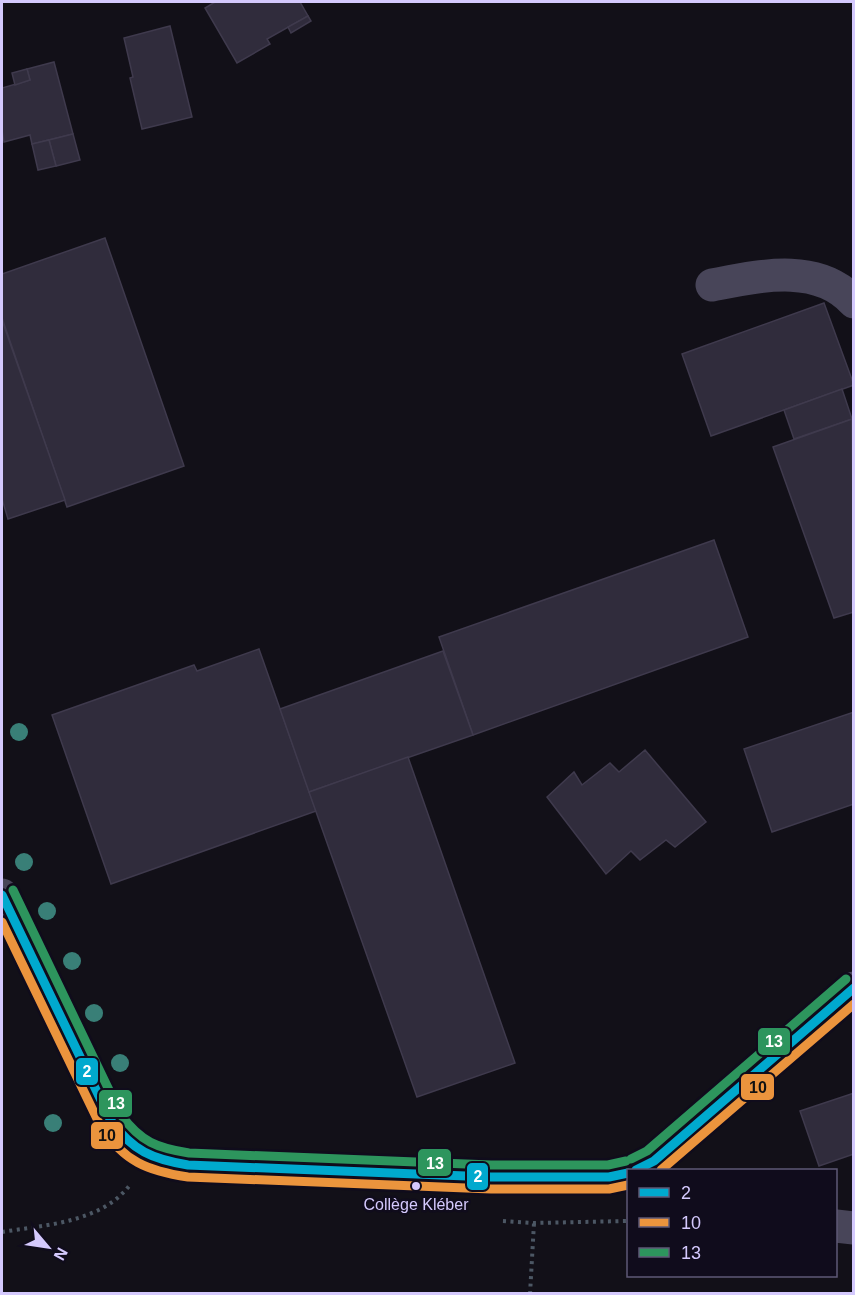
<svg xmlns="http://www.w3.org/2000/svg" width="855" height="1295" font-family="Arial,sans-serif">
  <rect width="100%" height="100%" fill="#121018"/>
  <g fill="#302c3c" stroke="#3f3a4d" stroke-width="1.5">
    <path d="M215,2h85l8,14 -41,23 3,5 -33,19 -32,-55z"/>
    <path d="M308,16l3,5 -20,12 -3,-6z"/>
    <path d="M170,26l22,91 -50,12 -12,-51 3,-1 -9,-39z"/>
    <path d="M54,62l19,72 -41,10 -2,-9 -26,7 -2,-12v-42l28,-8 -3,-11z"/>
    <path d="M27,69l3,11 -15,5 -3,-12z"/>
    <path d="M73,134l7,26 -24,6 -7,-26z"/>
    <path d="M49,140l7,26 -18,4 -6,-26z"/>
    <path d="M105,238l79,228 -117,41 -65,-189v-44z"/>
    <path d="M824,303l30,82 -143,51 -29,-82z"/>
    <path d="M3,323l62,177 -57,19 -6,-20v-175z"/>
    <path d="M842,389l10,30 -58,20 -10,-29z"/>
    <path d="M852,419l2,193 -20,6 -61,-171z"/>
    <path d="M714,540l34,97 -275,98 -34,-98z"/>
    <path d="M259,649l57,162 -205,73 -59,-169 142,-50 3,6z"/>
    <path d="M443,651l30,84 -164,57 -29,-83z"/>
    <path d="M854,712v92l-82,28 -28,-83z"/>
    <path d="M645,750l61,72 -31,25 -9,-7 -26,20 -9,-9 -25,23 -59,-77 27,-25 8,13 28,-22 9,9z"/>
    <path d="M408,757l107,306 -98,34 -108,-305z"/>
    <path d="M854,1093v61l-35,12 -19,-55z"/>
  </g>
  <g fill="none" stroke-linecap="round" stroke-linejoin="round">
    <g stroke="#4c5764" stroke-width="4" stroke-dasharray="3 4.5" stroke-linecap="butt">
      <path d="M503,1221l31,2 94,-2"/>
      <path d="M2,1232c42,-7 98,-9 127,-46"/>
      <path d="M530,1294l4,-71"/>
    </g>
    <g stroke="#484559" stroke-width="33">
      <path d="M712,285c47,-9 106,-23 142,17"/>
      <path d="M2,895l109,226c21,32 40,39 77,44l303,12h118l19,-4"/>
      <path d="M636,1170l18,-9 200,-173"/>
      <path d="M836,1226l18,2"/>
    </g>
    <g stroke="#100c1c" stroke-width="14">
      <g id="bus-1">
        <path d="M2,895l109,226c22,30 41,38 77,44l303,12h118l19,-4"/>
        <path d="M636,1170l18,-9 200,-173"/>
      </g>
    </g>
    <g stroke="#100c1c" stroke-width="14">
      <g id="bus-2">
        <path d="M2,922l99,205c23,34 46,44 87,50l303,12h118l19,-4"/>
        <path d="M661,1170l193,-166"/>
      </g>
    </g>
    <g stroke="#100c1c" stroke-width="14">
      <g id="bus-3">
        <path d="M13,890l108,225c20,27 36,33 68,38l302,12h117l18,-4"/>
        <path d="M631,1159l16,-8 199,-172"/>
      </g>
    </g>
    <use href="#bus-1" stroke="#00a9ce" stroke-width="9"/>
    <use href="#bus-2" stroke="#eb943d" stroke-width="9"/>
    <use href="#bus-3" stroke="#2d955d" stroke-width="9"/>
  </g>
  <g fill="#397f77">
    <circle cx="19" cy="732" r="9"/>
    <circle cx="24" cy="862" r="9"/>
    <circle cx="47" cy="911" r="9"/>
    <circle cx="72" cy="961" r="9"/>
    <circle cx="94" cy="1013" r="9"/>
    <circle cx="120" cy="1063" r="9"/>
    <circle cx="53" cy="1123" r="9"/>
  </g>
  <circle fill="#d4c9fd" stroke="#100c1c" stroke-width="2" cx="416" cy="1186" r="5"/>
  <g text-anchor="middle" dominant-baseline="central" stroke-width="5" stroke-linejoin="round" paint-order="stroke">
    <g font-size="16" fill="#d4c9fd" stroke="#100c1c">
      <text x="416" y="1204">Collège Kléber</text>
    </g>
  </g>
  <g stroke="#100c1c" stroke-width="2">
    <rect x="757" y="1027" width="34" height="29" rx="6" fill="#2d955d"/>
    <rect x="75" y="1057" width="24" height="29" rx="6" fill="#00a9ce"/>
    <rect x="740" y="1073" width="35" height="28" rx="6" fill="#eb943d"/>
    <rect x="98" y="1089" width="35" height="29" rx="6" fill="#2d955d"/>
    <rect x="90" y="1121" width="34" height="29" rx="6" fill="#eb943d"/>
    <rect x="417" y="1148" width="35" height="29" rx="6" fill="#2d955d"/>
    <rect x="466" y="1162" width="23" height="29" rx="6" fill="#00a9ce"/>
  </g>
  <g font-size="16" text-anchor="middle" font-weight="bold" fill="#fff">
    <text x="774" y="1047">13</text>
    <text x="87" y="1077">2</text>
    <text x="116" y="1109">13</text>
    <text x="435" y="1169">13</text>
    <text x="478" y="1182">2</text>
  </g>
  <g font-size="16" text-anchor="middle" font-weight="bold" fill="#111">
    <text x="758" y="1093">10</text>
    <text x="107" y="1141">10</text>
  </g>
  <rect width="855" height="1295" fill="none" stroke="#d4c9fd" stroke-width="6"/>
  <rect x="627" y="1169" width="210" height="108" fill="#100c1c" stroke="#5e5876" stroke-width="1.5"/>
  <rect x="639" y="1188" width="30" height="9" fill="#00a9ce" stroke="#5e5876" stroke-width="1.5"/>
  <text x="681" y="1199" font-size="18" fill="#d4c9fd">2</text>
  <rect x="639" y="1218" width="30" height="9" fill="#eb943d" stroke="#5e5876" stroke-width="1.5"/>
  <text x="681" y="1229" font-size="18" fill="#d4c9fd">10</text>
  <rect x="639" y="1248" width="30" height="9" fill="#2d955d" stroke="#5e5876" stroke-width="1.5"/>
  <text x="681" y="1259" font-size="18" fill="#d4c9fd">13</text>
  <g transform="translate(48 1247) rotate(119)" stroke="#100c1c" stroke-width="4.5" paint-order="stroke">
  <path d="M0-4.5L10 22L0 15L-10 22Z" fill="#d4c9fd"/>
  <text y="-9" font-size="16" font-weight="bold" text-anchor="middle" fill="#d4c9fd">N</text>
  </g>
</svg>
